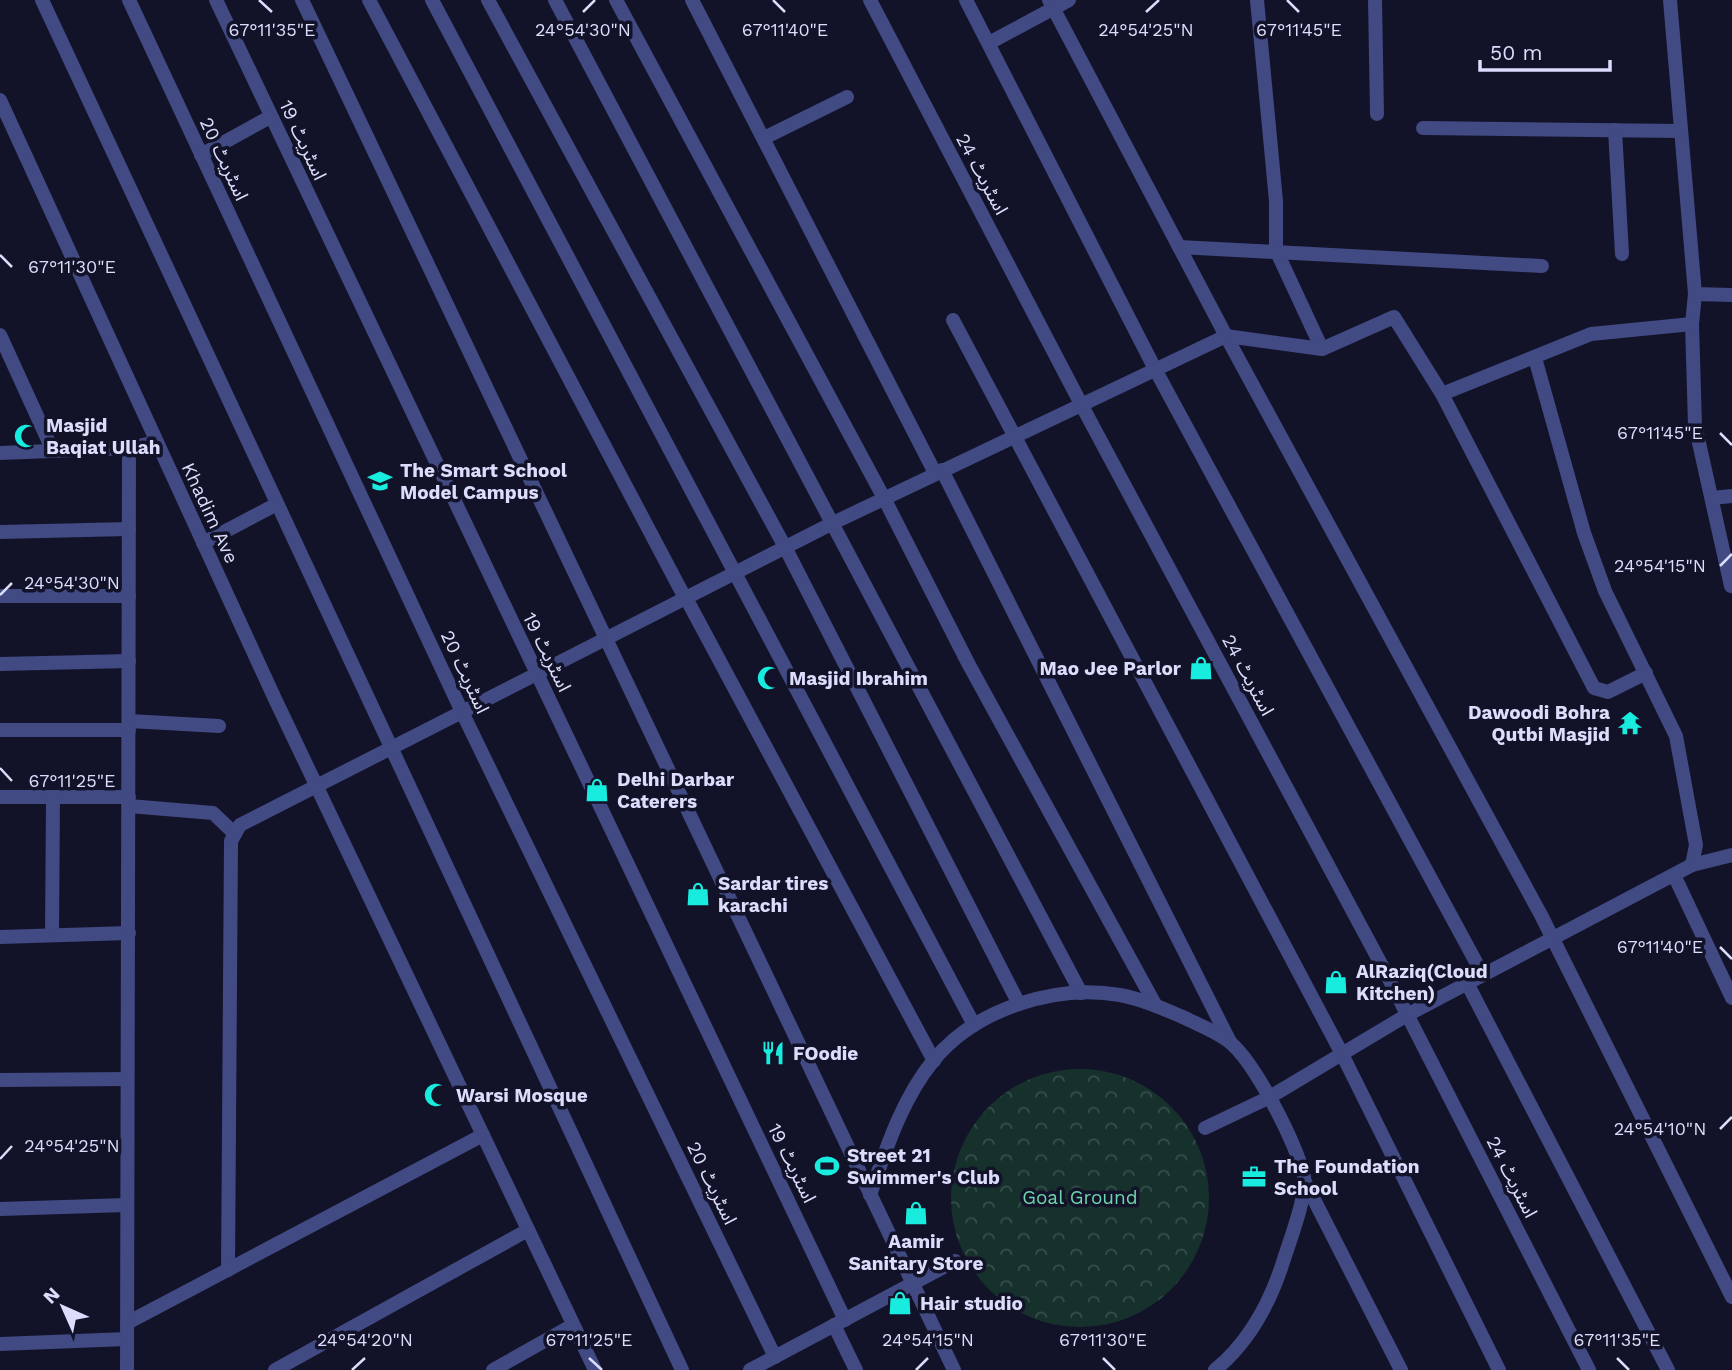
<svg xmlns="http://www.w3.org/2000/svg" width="1732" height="1370" font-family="'Work Sans','Noto Sans Arabic',sans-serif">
  <defs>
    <pattern id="park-crowns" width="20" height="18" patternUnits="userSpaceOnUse" patternTransform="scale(1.75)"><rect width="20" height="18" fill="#16312c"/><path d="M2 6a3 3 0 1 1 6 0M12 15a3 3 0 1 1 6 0" fill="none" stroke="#374e4c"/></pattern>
  </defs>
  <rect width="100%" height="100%" fill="#121228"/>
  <circle fill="url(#park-crowns)" cx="1080" cy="1198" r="129"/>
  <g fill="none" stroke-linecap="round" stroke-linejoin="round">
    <g stroke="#414a82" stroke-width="14">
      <path d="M42,0l640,1370"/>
      <path d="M129,0l334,714 312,643"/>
      <path d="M216,0l629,1320"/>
      <path d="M302,0l652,1370"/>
      <path d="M369,0l316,598"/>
      <path d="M432,0l542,1025"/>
      <path d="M488,0l297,547 234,457"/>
      <path d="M555,0l526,993"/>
      <path d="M616,0l269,500 83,163 188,343"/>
      <path d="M692,0l243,473"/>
      <path d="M870,0l211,404 307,573 201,393"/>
      <path d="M966,0l189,369 328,606"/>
      <path d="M1049,0l177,336 315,579 191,382"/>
      <path d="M1257,0l19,201v49l46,99"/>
      <path d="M1375,0l2,114"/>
      <path d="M1670,0l25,294 -3,30 3,101 36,161"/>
      <path d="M989,43l80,-43"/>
      <path d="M0,100l275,599 320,671"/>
      <path d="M1423,128l258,3"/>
      <path d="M1615,130l7,124"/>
      <path d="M764,138l83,-41"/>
      <path d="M201,155l69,-38"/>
      <path d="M1179,247l363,19"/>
      <path d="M1695,294l37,1"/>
      <path d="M953,320l388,732 158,318"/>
      <path d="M0,335l53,116"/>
      <path d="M1535,358l49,175 21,58 71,145 20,109 -4,20"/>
      <path d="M1442,394l149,-60 101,-10"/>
      <path d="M0,453l129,-5 27,-6"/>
      <path d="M942,470l287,570"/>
      <path d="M1712,498l20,-2"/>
      <path d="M0,532l129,-3"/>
      <path d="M203,543l74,-39"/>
      <path d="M0,596h129"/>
      <path d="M686,598l248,463"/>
      <path d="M0,664l129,-3"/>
      <path d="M129,721l90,5"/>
      <path d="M0,730h129"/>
      <path d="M0,797h129"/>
      <path d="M129,806l84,7 22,21"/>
      <path d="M1674,875l58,123"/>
      <path d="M52,935l1,-138"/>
      <path d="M0,937l129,-4"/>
      <path d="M1467,983l201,387"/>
      <path d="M0,1080l127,-1"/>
      <path d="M1205,1128l65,-31 137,-82 285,-150 40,-10"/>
      <path d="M1304,1180l97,190"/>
      <path d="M870,1195c16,-46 32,-96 63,-134 42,-52 122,-77 187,-66 22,4 44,14 65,23 14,7 30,13 42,22 26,18 71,106 77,137 3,19 -14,63 -20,82 -13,42 -35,83 -69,111"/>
      <path d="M0,1209l126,-4"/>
      <path d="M228,1270l3,-429 9,-16 593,-302 393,-187 96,13 72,-32 48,77 152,294 14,4 38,-19"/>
      <path d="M127,1323l356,-188"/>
      <path d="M834,1325l22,45"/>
      <path d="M0,1344l127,-5"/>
      <path d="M127,1370l2,-922"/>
      <path d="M275,1370l253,-140"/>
      <path d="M493,1370l80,-45"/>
      <path d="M750,1370l205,-109"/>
    </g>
  </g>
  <path fill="none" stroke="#dcddfc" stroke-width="2.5" d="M259,0l13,12M773,0l12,12M1287,0l12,12M583,12l12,-12M1146,12l13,-12M0,255l12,12M1720,433l12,12M1720,566l12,-12M0,595l12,-12M0,768l12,13M1720,947l12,12M1720,1129l12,-12M0,1159l12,-13M589,1358l13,12M1103,1358l12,12M1617,1358l12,12M352,1370l13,-12M916,1370l12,-12"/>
  <defs>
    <g id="mosque-bare" transform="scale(1.89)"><path d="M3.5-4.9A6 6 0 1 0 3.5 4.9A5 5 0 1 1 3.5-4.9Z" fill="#18ecde" stroke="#121228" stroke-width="2.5" paint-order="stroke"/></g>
    <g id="school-bare" transform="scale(1.89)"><path d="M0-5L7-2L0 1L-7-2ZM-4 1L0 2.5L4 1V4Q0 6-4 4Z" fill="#18ecde" stroke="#121228" stroke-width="2.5" paint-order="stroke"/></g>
    <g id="shop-bare" transform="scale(1.89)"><path d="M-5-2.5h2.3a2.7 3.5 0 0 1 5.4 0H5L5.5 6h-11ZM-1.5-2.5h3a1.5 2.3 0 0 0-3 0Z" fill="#18ecde" stroke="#121228" stroke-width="2.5" paint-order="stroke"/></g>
    <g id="temple-bare" transform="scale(1.89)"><path d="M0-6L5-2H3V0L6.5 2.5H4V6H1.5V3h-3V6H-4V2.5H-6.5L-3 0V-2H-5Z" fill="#18ecde" stroke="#121228" stroke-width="2.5" paint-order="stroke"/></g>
    <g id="restaurant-bare" transform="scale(1.89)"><path d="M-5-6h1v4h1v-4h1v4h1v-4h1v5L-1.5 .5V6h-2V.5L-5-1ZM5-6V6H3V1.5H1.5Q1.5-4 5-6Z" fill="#18ecde" stroke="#121228" stroke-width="2.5" paint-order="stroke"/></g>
    <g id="stadium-bare" transform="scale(1.89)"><path d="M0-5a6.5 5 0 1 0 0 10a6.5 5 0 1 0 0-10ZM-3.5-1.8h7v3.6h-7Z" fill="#18ecde" stroke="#121228" stroke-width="2.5" paint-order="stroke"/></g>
    <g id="office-bare" transform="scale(1.89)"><path d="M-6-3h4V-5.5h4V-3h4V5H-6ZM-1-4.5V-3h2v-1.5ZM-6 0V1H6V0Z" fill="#18ecde" stroke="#121228" stroke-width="2.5" paint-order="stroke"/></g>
  </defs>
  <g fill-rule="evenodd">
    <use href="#mosque-bare" x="26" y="436"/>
    <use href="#school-bare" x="380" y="481"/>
    <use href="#shop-bare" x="1201" y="668"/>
    <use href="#mosque-bare" x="769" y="678"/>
    <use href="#temple-bare" x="1630" y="723"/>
    <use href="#shop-bare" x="597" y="790"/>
    <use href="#shop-bare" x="698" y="894"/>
    <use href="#shop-bare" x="1336" y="982"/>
    <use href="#restaurant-bare" x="773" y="1053"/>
    <use href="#mosque-bare" x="436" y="1095"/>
    <use href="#stadium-bare" x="827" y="1166"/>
    <use href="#office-bare" x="1254" y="1177"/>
    <use href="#shop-bare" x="916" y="1213"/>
    <use href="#shop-bare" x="900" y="1303"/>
  </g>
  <g text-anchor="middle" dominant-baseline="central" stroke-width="7" stroke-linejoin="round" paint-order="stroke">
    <g font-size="19" fill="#dcddfc" stroke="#121228">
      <text transform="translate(303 140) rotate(65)">اسٹریٹ 19</text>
      <text transform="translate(224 159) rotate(65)">اسٹریٹ 20</text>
      <text transform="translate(982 174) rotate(62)">اسٹریٹ 24</text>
      <text transform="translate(210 513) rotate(65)">Khadim Ave</text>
      <text transform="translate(547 652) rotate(64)">اسٹریٹ 19</text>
      <text transform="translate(465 672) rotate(65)">اسٹریٹ 20</text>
      <text transform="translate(1248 675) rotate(62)">اسٹریٹ 24</text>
      <text transform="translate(792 1163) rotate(64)">اسٹریٹ 19</text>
      <text transform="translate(1512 1177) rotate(63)">اسٹریٹ 24</text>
      <text transform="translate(712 1183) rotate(64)">اسٹریٹ 20</text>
    </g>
    <g font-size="19" font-weight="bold" fill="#dcddfc" stroke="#121228" text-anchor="start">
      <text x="46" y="425">Masjid<tspan x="46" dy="22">Baqiat Ullah</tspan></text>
      <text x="400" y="470">The Smart School<tspan x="400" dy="22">Model Campus</tspan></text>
      <text x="1181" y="668" text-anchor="end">Mao Jee Parlor</text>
      <text x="789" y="678">Masjid Ibrahim</text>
      <text x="1610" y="712" text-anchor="end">Dawoodi Bohra<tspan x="1610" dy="22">Qutbi Masjid</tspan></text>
      <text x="617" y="779">Delhi Darbar<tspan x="617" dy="22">Caterers</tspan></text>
      <text x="718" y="883">Sardar tires<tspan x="718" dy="22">karachi</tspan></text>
      <text x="1356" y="971">AlRaziq(Cloud<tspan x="1356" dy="22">Kitchen)</tspan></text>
      <text x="793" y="1053">FOodie</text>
      <text x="456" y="1095">Warsi Mosque</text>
      <text x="847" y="1155">Street 21<tspan x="847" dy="22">Swimmer's Club</tspan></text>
      <text x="1274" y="1166">The Foundation<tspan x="1274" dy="22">School</tspan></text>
      <text x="916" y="1241" text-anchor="middle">Aamir<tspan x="916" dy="22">Sanitary Store</tspan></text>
      <text x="920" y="1303">Hair studio</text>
    </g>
    <g font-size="19" fill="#6dd7ab" stroke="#121228">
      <text x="1080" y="1197">Goal Ground</text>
    </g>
  </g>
  <g font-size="18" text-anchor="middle" fill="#dcddfc" stroke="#121228" stroke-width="7" stroke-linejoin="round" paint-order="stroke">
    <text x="272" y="36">67°11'35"E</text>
    <text x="583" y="36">24°54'30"N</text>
    <text x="785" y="36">67°11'40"E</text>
    <text x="1146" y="36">24°54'25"N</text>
    <text x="1299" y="36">67°11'45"E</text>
    <text x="72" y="273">67°11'30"E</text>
    <text x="1660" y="439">67°11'45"E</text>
    <text x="1660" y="572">24°54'15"N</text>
    <text x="72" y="589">24°54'30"N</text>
    <text x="72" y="787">67°11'25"E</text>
    <text x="1660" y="953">67°11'40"E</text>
    <text x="1660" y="1135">24°54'10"N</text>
    <text x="72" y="1152">24°54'25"N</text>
    <text x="365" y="1346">24°54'20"N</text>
    <text x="928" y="1346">24°54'15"N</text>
    <text x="589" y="1346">67°11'25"E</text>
    <text x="1103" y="1346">67°11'30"E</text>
    <text x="1617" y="1346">67°11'35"E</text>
  </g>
  <g transform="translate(63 1307) rotate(315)" stroke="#121228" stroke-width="5" paint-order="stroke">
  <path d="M0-5L12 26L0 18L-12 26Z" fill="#dcddfc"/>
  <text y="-10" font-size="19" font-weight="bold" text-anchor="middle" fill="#dcddfc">N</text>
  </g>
  <path d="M1480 60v10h130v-10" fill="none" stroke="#dcddfc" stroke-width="3.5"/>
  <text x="1490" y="60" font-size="21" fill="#dcddfc" stroke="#121228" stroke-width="5" paint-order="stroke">50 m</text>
</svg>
